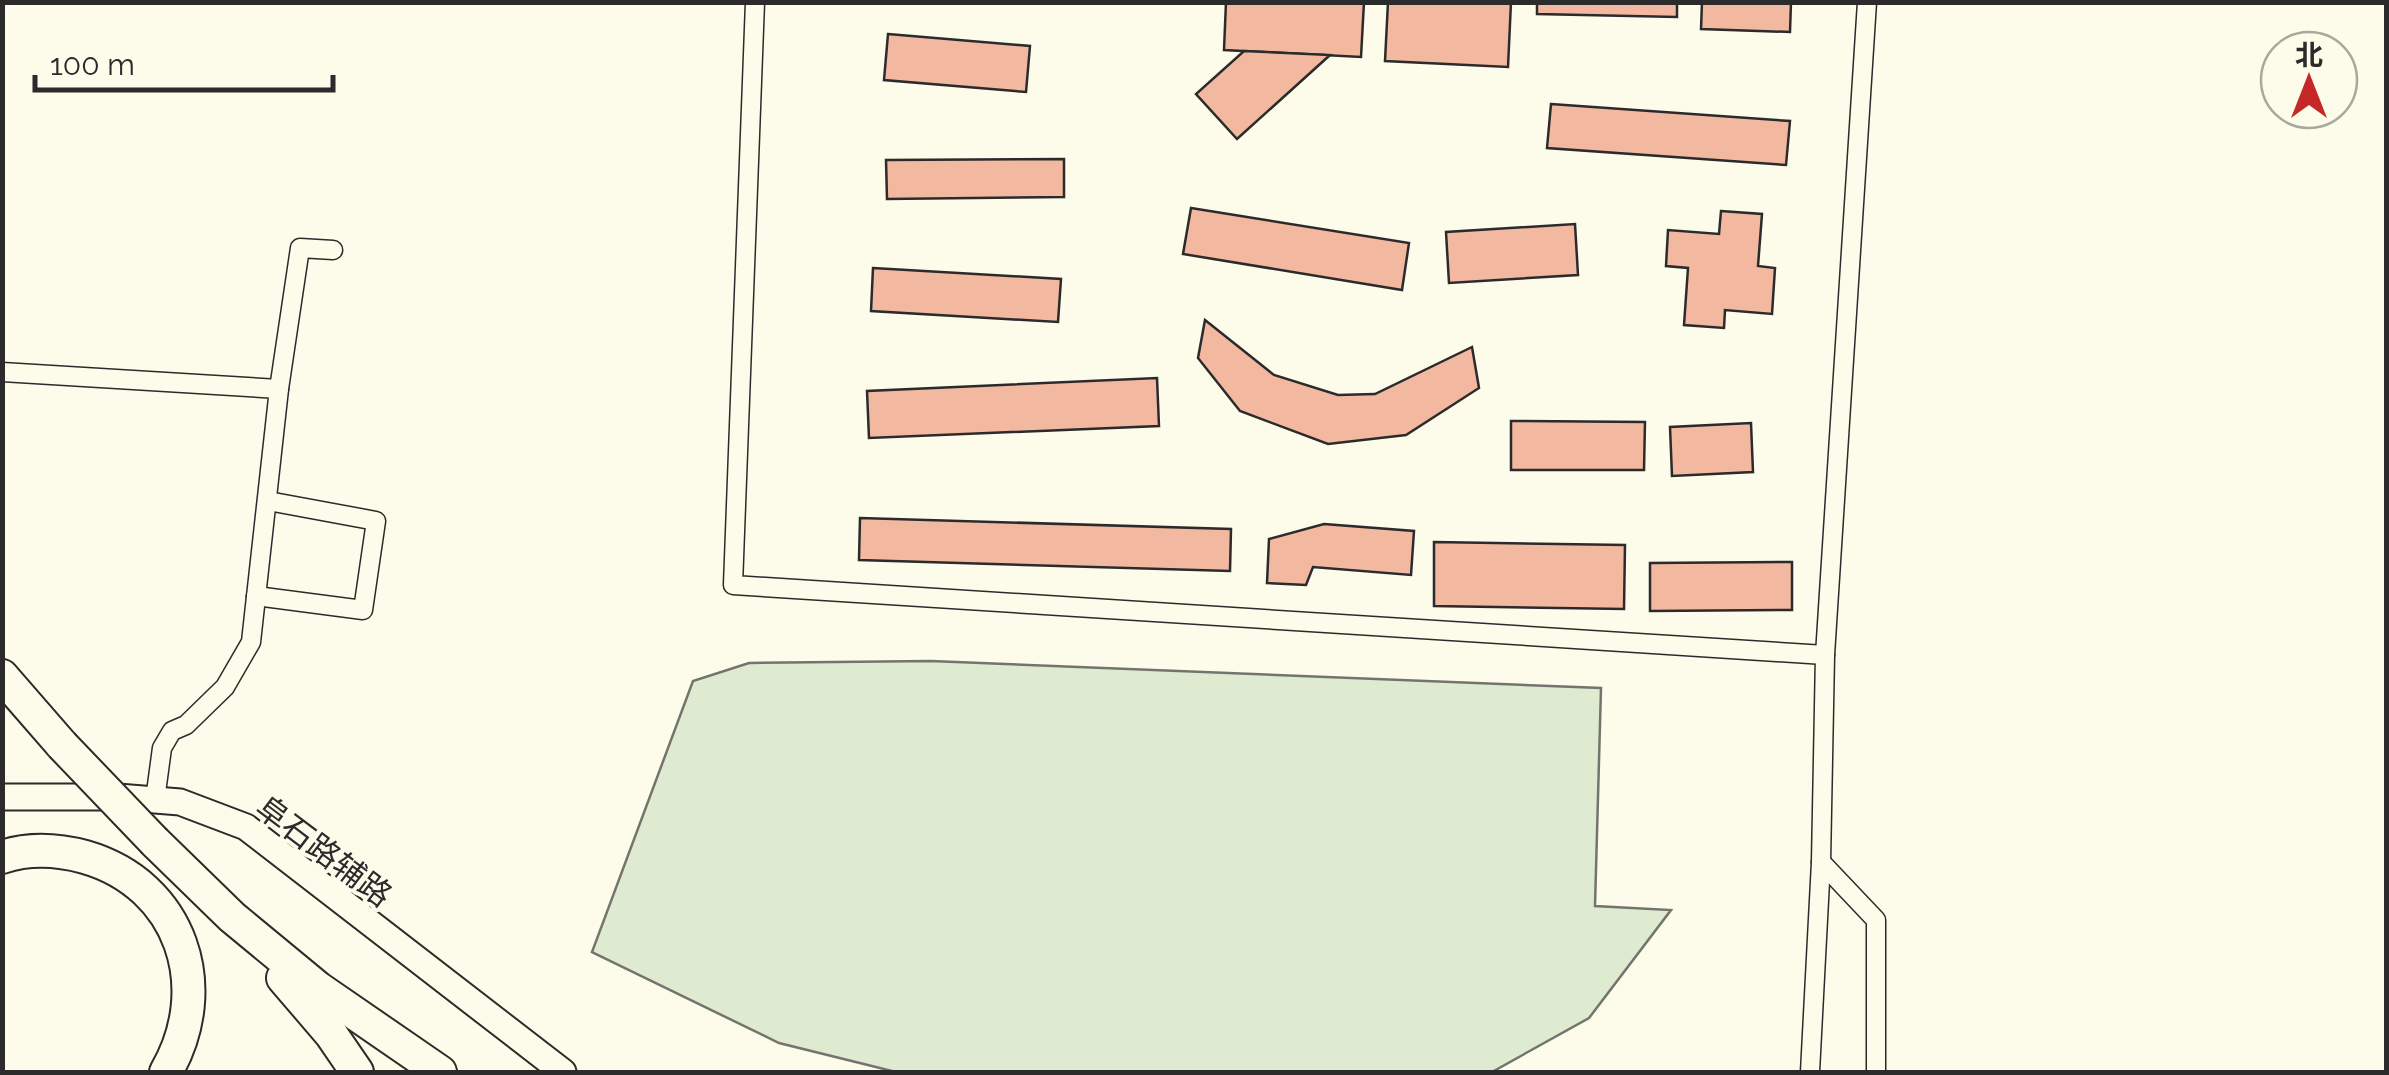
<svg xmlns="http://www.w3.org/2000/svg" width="2389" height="1075" font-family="Raleway,'Noto Sans SC',sans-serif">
  <rect width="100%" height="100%" fill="#fdfbea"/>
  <path fill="#deebd1" stroke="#74746e" stroke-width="2.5" d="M931,661l670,27 -6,218 76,4 -82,108 -97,54h-596l-117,-29 -187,-91 101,-271 56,-18z"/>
  <g fill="#f2b8a0" stroke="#2b2b2b" stroke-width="2.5">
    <path d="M1226,2h138l-3,55 -137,-7z"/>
    <path d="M1388,2h123l-3,65 -123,-6z"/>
    <path d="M1537,2h140v15l-140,-3z"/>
    <path d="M1702,2h89l-1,30 -89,-3z"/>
    <path d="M888,34l142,12 -4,46 -142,-12z"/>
    <path d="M1244,51l86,4 -93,84 -41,-45z"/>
    <path d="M1551,104l239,17 -4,44 -239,-17z"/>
    <path d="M1064,159v38l-177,2 -1,-39z"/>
    <path d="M1191,208l218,35 -7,47 -219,-36z"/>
    <path d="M1721,211l41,3 -4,52 17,2 -3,46 -47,-4 -1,18 -40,-3 4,-57 -22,-2 2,-36 51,4z"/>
    <path d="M1575,224l3,51 -129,8 -3,-51z"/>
    <path d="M873,268l188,11 -3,43 -187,-11z"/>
    <path d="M1205,320l69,55 64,20 37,-1 97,-47 7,41 -73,47 -78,9 -88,-33 -42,-53z"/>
    <path d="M1157,378l2,48 -290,12 -2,-47z"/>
    <path d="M1511,421l134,1 -1,48h-133z"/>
    <path d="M1751,423l2,49 -81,4 -2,-49z"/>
    <path d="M860,518l371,11 -1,42 -371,-11z"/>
    <path d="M1324,524l90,7 -3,44 -98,-8 -7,18 -39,-2 2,-44z"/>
    <path d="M1434,542l191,3 -1,64 -190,-3z"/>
    <path d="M1792,562v48l-142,1v-48z"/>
  </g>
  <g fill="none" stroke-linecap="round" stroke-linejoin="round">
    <g stroke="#2b2b2b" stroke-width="21">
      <g id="minor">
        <path d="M755,2l-22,583 1092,70"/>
        <path d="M2,372l277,17 -28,253 -26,45 -39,38 -14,6 -10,17 -7,52"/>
        <path d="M279,389l21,-141 33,2"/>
        <path d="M256,596l107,14 13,-89 -108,-20"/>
        <path d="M1821,862l55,58v152"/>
        <path d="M1810,1072l11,-210 4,-207 42,-653"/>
      </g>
    </g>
    <g stroke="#2b2b2b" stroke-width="29">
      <path id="secondary" d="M2,797h116l62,5 66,25 317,245"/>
    </g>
    <g stroke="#2b2b2b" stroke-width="36">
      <g id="motorway">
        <path d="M2,676l60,69"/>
        <path d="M155,842l77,75 86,71 122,84"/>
        <path d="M2,857c27,-9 57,-7 83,0 97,28 130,131 81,215"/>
        <path d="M283,978l48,56 26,38"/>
      </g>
    </g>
    <use href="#minor" stroke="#fdfbea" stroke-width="18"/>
    <use href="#secondary" stroke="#fdfbea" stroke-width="25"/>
    <use href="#motorway" stroke="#fdfbea" stroke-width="32"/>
    <g stroke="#2b2b2b" stroke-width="36" stroke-linecap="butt">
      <path id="motorway-bridge" d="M62,745l93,97"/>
    </g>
    <use href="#motorway-bridge" stroke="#fdfbea" stroke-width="32"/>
  </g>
  <g text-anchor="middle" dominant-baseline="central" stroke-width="8" stroke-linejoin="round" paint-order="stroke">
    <g font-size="32" fill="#2b2b2b" stroke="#fdfbea">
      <text transform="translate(324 851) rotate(37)">阜石路辅路</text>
    </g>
  </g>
  <rect width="2389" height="1075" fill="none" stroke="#2b2b2b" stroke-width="10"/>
  <g transform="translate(2309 80)"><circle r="48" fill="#fdfbea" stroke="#a9a89e" stroke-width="2.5"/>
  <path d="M0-8L18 38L0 25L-18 38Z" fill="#c62828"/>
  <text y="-15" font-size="28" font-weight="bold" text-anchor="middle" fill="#2b2b2b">北</text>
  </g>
  <path d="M35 75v15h298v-15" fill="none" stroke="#2b2b2b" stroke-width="5"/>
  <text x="50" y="75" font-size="30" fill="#2b2b2b" stroke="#fdfbea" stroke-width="8" paint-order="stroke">100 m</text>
</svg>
